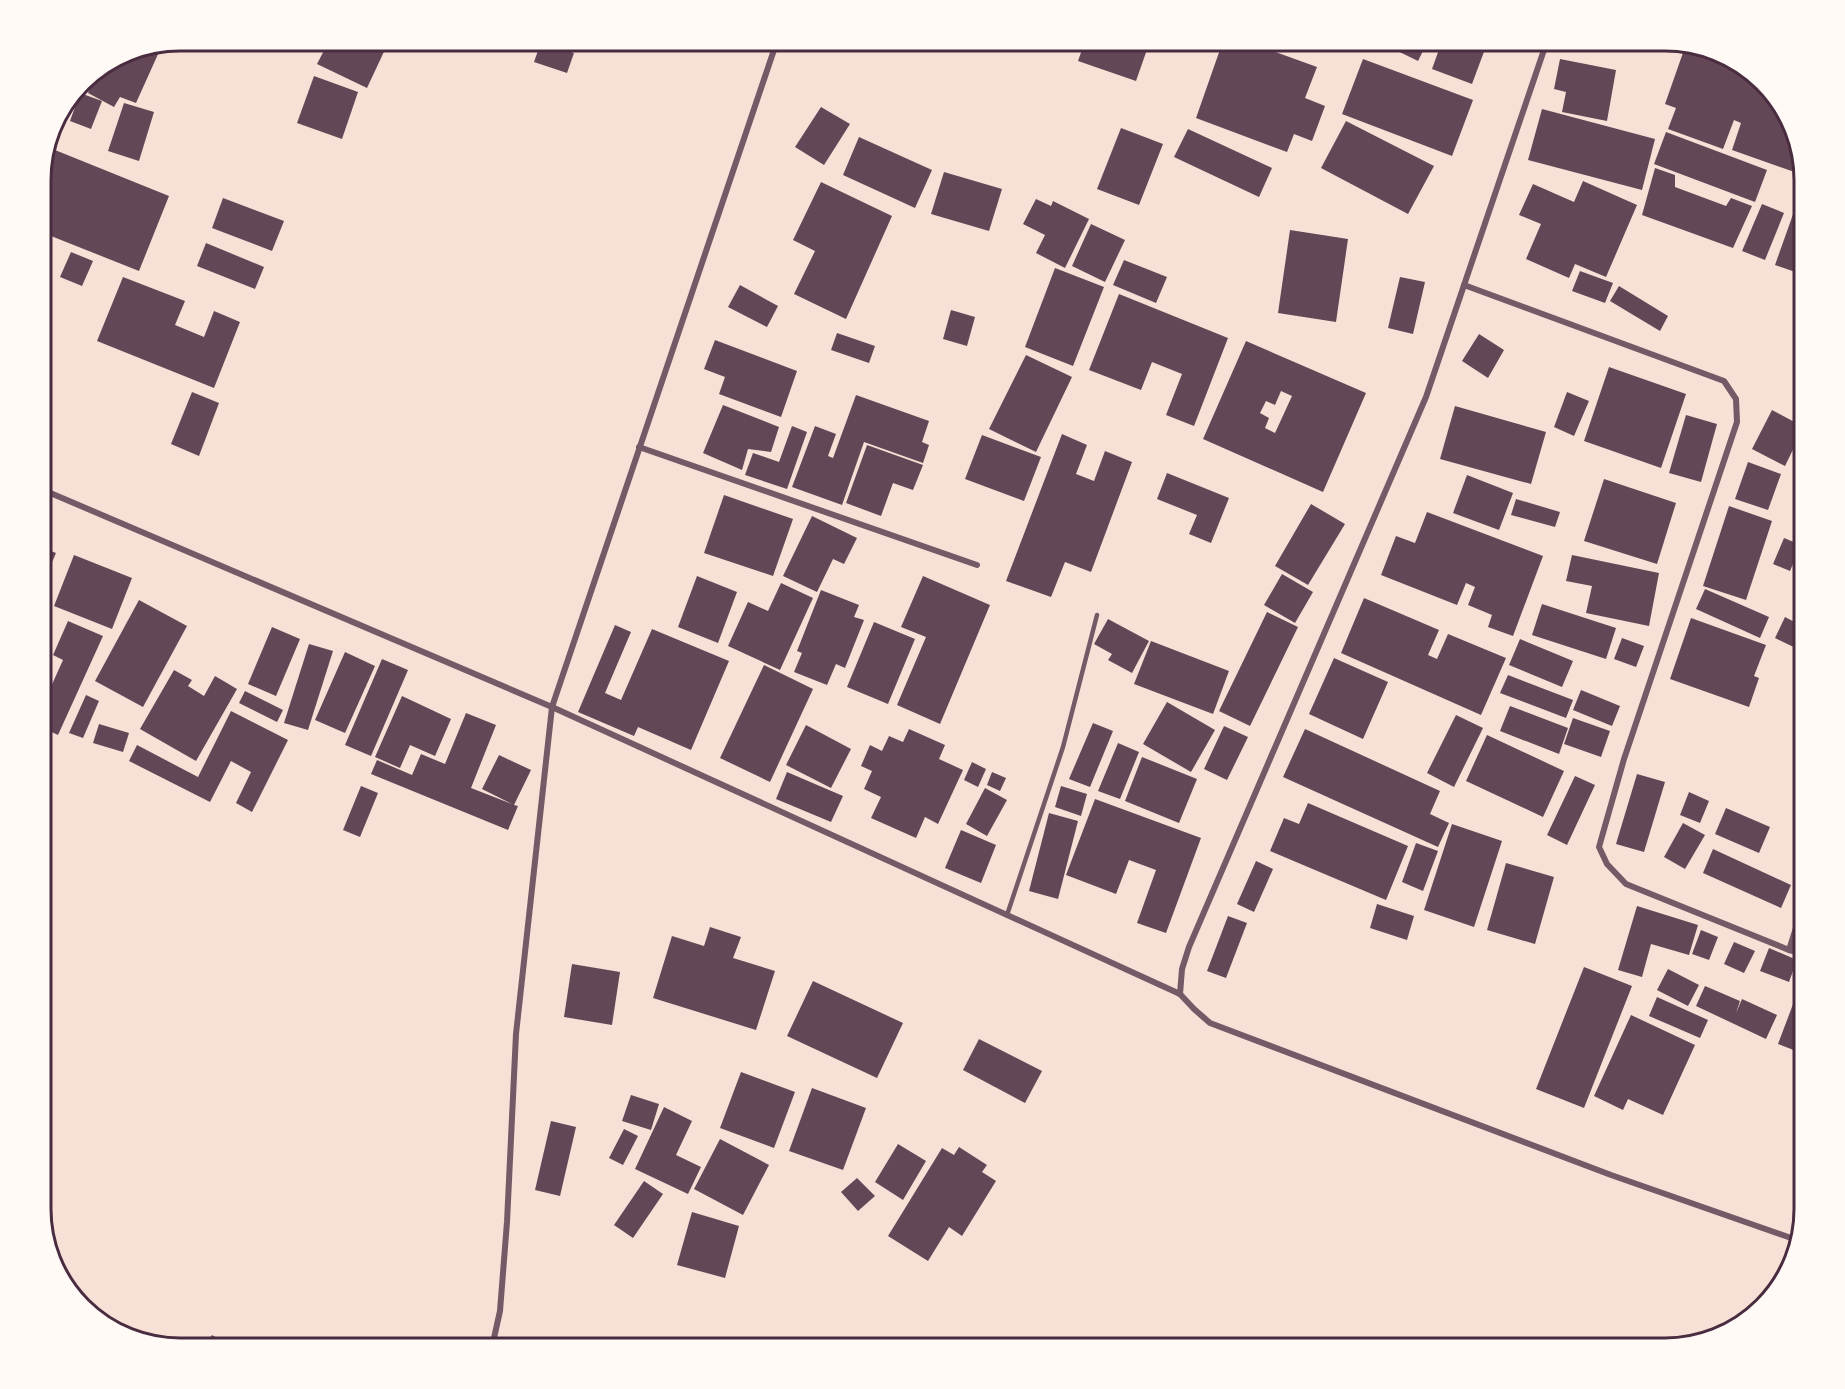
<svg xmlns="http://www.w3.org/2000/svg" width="1845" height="1389" font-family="Inter,sans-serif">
  <rect width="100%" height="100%" fill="#f7e1d7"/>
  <g fill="#644757" fill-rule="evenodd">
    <path d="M180,41h6l-4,8 -14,-6z"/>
    <path d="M329,41h60l-22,47 -50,-24z"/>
    <path d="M1033,41h19l-2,6z"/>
    <path d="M1085,41h65l-14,40 -58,-20z"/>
    <path d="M1223,41h22l72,26 -12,31 20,8 -13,35 -18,-7 -7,18 -91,-34z"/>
    <path d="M1295,41h20l-3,6z"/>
    <path d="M1377,41h51l-10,20z"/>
    <path d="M1442,41h46l-16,43 -40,-15z"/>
    <path d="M541,42l33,11 -7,20 -33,-11z"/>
    <path d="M148,47l11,5 -23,51 -16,-6 -6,10 -26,-14 8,-23 31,-19z"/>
    <path d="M1685,47l65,22 40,49 13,57 -71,-25 9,-27 -7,-3 -11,29 -55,-20 8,-21 -11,-4z"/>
    <path d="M1363,59l110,41 -21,56 -110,-42z"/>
    <path d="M1560,59l56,11 -9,51 -45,-9 4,-20 -12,-3z"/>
    <path d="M314,76l44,16 -16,47 -45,-16z"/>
    <path d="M80,93l22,8 -11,28 -21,-8z"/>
    <path d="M124,103l30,9 -15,49 -31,-10z"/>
    <path d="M821,107l29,17 -26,41 -29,-18z"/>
    <path d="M1542,109l113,30 -13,51 -114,-30z"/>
    <path d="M1346,121l88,45 -26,48 -87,-46z"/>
    <path d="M1121,128l42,16 -24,61 -42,-16z"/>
    <path d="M1188,129l84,39 -13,29 -85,-40z"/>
    <path d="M1666,132l101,38 -12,32 -101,-38z"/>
    <path d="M859,137l73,33 -17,38 -72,-33z"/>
    <path d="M50,148l119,48 -30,75 -98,-39v-60z"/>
    <path d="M1655,168l20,7v12l51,19 5,-8 21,8 -19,42 -91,-33z"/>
    <path d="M944,172l58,17 -13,42 -58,-17z"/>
    <path d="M1583,181l54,24 -31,72 -31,-13 -6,14 -43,-19 15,-35 -22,-9 14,-31 41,18z"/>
    <path d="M821,182l71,34 -46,103 -52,-25 21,-43 -22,-11z"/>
    <path d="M1802,189l2,1v85l-29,-10z"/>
    <path d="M223,198l61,23 -12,30 -60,-23z"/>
    <path d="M1036,199l15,7 2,-5 36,18 -24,49 -29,-15 9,-18 -22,-11z"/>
    <path d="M1762,204l22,9 -19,47 -23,-9z"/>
    <path d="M1091,224l34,16 -20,42 -33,-16z"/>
    <path d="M1290,230l58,9 -12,83 -58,-9z"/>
    <path d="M206,243l58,24 -9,22 -58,-23z"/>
    <path d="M71,252l22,9 -11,25 -22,-9z"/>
    <path d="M1124,260l43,17 -11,26 -43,-18z"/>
    <path d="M1055,268l49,19 -31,79 -48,-19z"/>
    <path d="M1580,271l33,12 -8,20 -33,-12z"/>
    <path d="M123,277l62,24 -10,24 29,12 10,-26 26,11 -26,66 -117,-47z"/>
    <path d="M1400,277l25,5 -12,52 -25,-6z"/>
    <path d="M740,285l38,21 -11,21 -39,-20z"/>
    <path d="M1619,286l49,30 -8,15 -50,-30z"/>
    <path d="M1119,294l109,44 -34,88 -28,-11 16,-41 -30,-12 -11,28 -52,-20z"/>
    <path d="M951,310l24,7 -8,29 -24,-7z"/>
    <path d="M837,333l38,13 -6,17 -38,-13z"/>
    <path d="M1479,334l25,16 -16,28 -26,-17z"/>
    <path d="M715,340l82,31 -16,46 -62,-23 6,-17 -21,-8z"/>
    <path d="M1246,341l120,52 -43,99 -120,-53zM1281,391l11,5 -17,37 -10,-5 4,-10 -9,-5 6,-12 9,4z"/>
    <path d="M1026,355l46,22 -36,75 -47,-23z"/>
    <path d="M1609,367l77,27 -25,74 -77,-27z"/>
    <path d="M192,392l27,11 -20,53 -28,-12z"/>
    <path d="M1567,392l22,9 -15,35 -20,-9z"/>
    <path d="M856,395l73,26 -7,21 7,3 -6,18 -59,-21 -22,63 -50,-18 23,-61 21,8 -8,22 5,2z"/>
    <path d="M723,405l56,22 -8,25 -23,-3 -6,21 -39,-17z"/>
    <path d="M1455,406l91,26 -15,52 -91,-25z"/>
    <path d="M1772,410l32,17 -19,39 -33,-17z"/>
    <path d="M1686,415l31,9 -16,58 -32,-9z"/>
    <path d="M792,426l15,6 -20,57 -42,-14 8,-22 26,9z"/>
    <path d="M1062,434l25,11 -11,29 18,7 11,-30 27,11 -41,110 -26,-10 -14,35 -45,-16z"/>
    <path d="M982,435l59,22 -17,44 -59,-22z"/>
    <path d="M867,445l56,20 -10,25 -20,-7 -12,33 -35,-13z"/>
    <path d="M1748,462l33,12 -13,36 -33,-11z"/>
    <path d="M1167,473l62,25 -18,45 -22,-9 8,-19 -40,-16z"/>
    <path d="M1467,475l46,18 -14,37 -46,-17z"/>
    <path d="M1604,479l72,24 -19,61 -73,-23z"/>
    <path d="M724,495l69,24 -20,57 -69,-23z"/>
    <path d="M1516,499l44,13 -5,15 -44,-12z"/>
    <path d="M1311,504l34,20 -37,61 -33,-19z"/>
    <path d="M1729,506l43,15 -26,79 -43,-14z"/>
    <path d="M1427,512l116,44 -30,80 -25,-9 4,-12 -24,-10 7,-18 -9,-4 -9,22 -76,-30 15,-39 19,7z"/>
    <path d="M812,516l45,22 -13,26 -11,-5 -16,33 -34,-16z"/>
    <path d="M1784,538l17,7 -11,26 -17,-7z"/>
    <path d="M41,547l15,6 -15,35z"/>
    <path d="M74,555l58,23 -20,51 -58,-23z"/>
    <path d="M1572,555l87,18 -10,53 -63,-13 6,-27 -26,-5z"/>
    <path d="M1282,574l31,18 -18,31 -31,-18z"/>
    <path d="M697,576l40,16 -19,51 -40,-16z"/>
    <path d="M923,576l67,29 -50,119 -43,-19 29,-68 -25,-10z"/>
    <path d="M781,583l32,15 -33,72 -52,-24 20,-44 20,9z"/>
    <path d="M1705,589l64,28 -9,21 -64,-29z"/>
    <path d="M821,590l38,15 -5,12 10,3 -19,48 -9,-4 -9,21 -33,-13 8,-19 -5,-2z"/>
    <path d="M1364,598l75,32 -11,25 9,4 11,-25 58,24 -25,57 -140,-62z"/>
    <path d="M139,600l48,26 -44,81 -48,-26z"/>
    <path d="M1542,604l74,24 -10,31 -74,-24z"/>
    <path d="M1267,612l31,15 -48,99 -31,-15z"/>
    <path d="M1785,617l19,10v25l-29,-14z"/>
    <path d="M1691,618l75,27 -12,31 5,2 -10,29 -79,-28z"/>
    <path d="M1108,619l41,22 -17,32 -24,-13 4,-6 -18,-10z"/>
    <path d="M68,621l35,15 -45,99 -17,-8v-39l8,3 14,-31 -10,-5z"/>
    <path d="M874,622l41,17 -27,65 -41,-17z"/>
    <path d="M615,625l16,7 -26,61 16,7 31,-71 77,32 -38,89 -53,-23 -4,9 -56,-24z"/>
    <path d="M272,627l28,12 -24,57 -28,-12z"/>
    <path d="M1622,638l22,8 -8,21 -22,-8z"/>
    <path d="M1520,639l53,22 -11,26 -53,-22z"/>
    <path d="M1151,641l78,30 -16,43 -79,-30z"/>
    <path d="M309,644l24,7 -25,79 -24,-7z"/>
    <path d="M345,652l30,14 -30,67 -30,-13z"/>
    <path d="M1334,658l54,24 -25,57 -54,-25z"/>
    <path d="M382,659l26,11 -37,86 -26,-11z"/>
    <path d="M764,665l49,24 -43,93 -50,-24z"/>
    <path d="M174,670l18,10 -4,6 16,10 11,-20 22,13 -41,72 -56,-32z"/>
    <path d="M1508,675l65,25 -7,18 -66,-25z"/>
    <path d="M1581,690l39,16 -8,20 -39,-16z"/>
    <path d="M245,691l38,19 -6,12 -38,-19z"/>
    <path d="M86,695l13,6 -16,37 -14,-5z"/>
    <path d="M402,696l49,23 -16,37 -25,-11 -10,23 -25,-11z"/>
    <path d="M1167,702l48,28 -24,42 -48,-28z"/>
    <path d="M1510,706l58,22 -9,26 -59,-23z"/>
    <path d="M231,711l57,29 -36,72 -16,-9 15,-31 -20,-11 -21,41 -81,-41 8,-16 61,32z"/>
    <path d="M466,713l30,12 -25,63 41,16 -30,-15 17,-34 32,15 -17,35 4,1 -10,24 -137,-56 6,-14 35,15 9,-21 24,10z"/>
    <path d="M1456,715l27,13 -29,59 -27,-14z"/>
    <path d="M1573,718l37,13 -9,26 -37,-13z"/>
    <path d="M1093,723l20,8 -23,56 -21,-8z"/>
    <path d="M99,724l30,9 -6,19 -30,-9z"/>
    <path d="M806,725l45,24 -20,39 -45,-23z"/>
    <path d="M1224,726l24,11 -21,43 -23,-11z"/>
    <path d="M909,729l36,16 -6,14 24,11 -25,54 -13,-7 -9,21 -45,-20 10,-21 -17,-8 8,-18 -11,-5 9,-21 12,6 7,-15 14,6z"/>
    <path d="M1305,729l135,62 -10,23 19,9 -11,24 -155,-70z"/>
    <path d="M1487,735l77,36 -21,46 -77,-36z"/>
    <path d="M1118,743l21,9 -19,47 -22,-8z"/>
    <path d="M1142,757l55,22 -18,44 -54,-22z"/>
    <path d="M972,762l14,7 -8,18 -14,-7z"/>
    <path d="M787,772l56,24 -12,26 -55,-23z"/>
    <path d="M992,772l14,6 -6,13 -13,-6z"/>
    <path d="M1637,774l28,8 -21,70 -28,-8z"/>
    <path d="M1575,776l20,9 -28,60 -20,-10z"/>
    <path d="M361,786l17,7 -18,44 -17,-7z"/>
    <path d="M1061,786l26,8 -6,22 -26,-9z"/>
    <path d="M985,788l22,12 -20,36 -21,-12z"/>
    <path d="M1689,792l20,9 -9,22 -20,-8z"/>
    <path d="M1095,799l106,39 -35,95 -29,-10 19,-53 -27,-10 -13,34 -50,-19z"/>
    <path d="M1308,803l100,43 -22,54 -116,-49 14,-33 15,6z"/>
    <path d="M1726,808l44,19 -11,26 -44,-19z"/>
    <path d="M1049,813l29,8 -20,78 -29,-8z"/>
    <path d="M1683,823l22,12 -20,34 -21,-12z"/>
    <path d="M1452,824l50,17 -28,86 -50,-17z"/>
    <path d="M961,830l35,15 -15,38 -36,-15z"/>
    <path d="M1416,843l22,8 -15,40 -21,-9z"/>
    <path d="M1713,849l78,36 -10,23 -78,-35z"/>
    <path d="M1256,861l17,8 -19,43 -17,-8z"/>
    <path d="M1506,863l48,14 -19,67 -48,-14z"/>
    <path d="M1377,904l37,12 -7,24 -37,-12z"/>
    <path d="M1637,906l61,19 -9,30 -38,-11 -9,33 -24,-7z"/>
    <path d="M1228,916l19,7 -21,55 -19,-7z"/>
    <path d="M710,927l31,10 -8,21 42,13 -19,59 -103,-32 19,-62 32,10z"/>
    <path d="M1701,930l17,7 -9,23 -17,-6z"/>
    <path d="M1734,942l21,9 -11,22 -20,-9z"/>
    <path d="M1769,948l28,12 -8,22 -29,-11z"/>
    <path d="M572,964l48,8 -8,53 -48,-8z"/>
    <path d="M1584,967l48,19 -48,122 -48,-19z"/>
    <path d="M1668,969l31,16 -11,21 -31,-16z"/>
    <path d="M1804,975v79l-26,-10z"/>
    <path d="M813,981l90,42 -26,55 -90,-42z"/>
    <path d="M1705,986l35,15 -4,12 6,-14 35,16 -11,24 -70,-33z"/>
    <path d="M1657,997l51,23 -8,18 -51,-22z"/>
    <path d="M1631,1015l64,30 -32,70 -35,-16 -5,11 -29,-14z"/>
    <path d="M979,1039l63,32 -17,32 -62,-33z"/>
    <path d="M741,1072l54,20 -21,56 -54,-20z"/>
    <path d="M812,1088l54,20 -23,62 -54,-19z"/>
    <path d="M631,1095l28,9 -8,26 -29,-9z"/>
    <path d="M664,1107l28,14 -16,34 25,12 -13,27 -53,-25z"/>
    <path d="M551,1121l25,6 -16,69 -25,-6z"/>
    <path d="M624,1129l14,7 -15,29 -14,-7z"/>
    <path d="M720,1139l49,26 -26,50 -49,-26z"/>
    <path d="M898,1144l28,17 -23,39 -28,-18z"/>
    <path d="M959,1147l28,18 -5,7 14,9 -34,55 -13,-9 -21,34 -40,-25 54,-88 12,7z"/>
    <path d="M857,1178l18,18 -17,15 -17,-19z"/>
    <path d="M644,1181l19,13 -30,44 -19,-13z"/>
    <path d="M692,1212l47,14 -14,52 -48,-13z"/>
    <path d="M212,1335l20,13h-29z"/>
  </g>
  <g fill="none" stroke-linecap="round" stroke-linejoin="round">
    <path stroke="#755966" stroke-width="4.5" d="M1007,915l56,-168 34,-132"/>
    <g stroke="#755966" stroke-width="6">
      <path d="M1464,285l260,96 12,18 1,23 -113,337 -25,88 8,17 19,20 163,66 15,4"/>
      <path d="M639,447l338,118"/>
      <path d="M41,489l511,218 628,287 14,15 16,14 401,152 183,64"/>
      <path d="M1789,950l15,-47"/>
      <path d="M1180,994l2,-25 7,-22 237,-550 121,-356"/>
      <path d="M489,1348l5,-10 6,-27 7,-89 9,-188 36,-327 225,-666"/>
    </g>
  </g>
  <path d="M0 0H1845V1389H0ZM180 51H1665A129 129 0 0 1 1794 180V1209A129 129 0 0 1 1665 1338H180A129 129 0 0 1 51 1209V180A129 129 0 0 1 180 51Z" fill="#fffaf5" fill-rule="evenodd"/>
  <path fill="none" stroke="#4a2c40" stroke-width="3" d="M180 51H1665A129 129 0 0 1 1794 180V1209A129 129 0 0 1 1665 1338H180A129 129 0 0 1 51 1209V180A129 129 0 0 1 180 51Z"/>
</svg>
